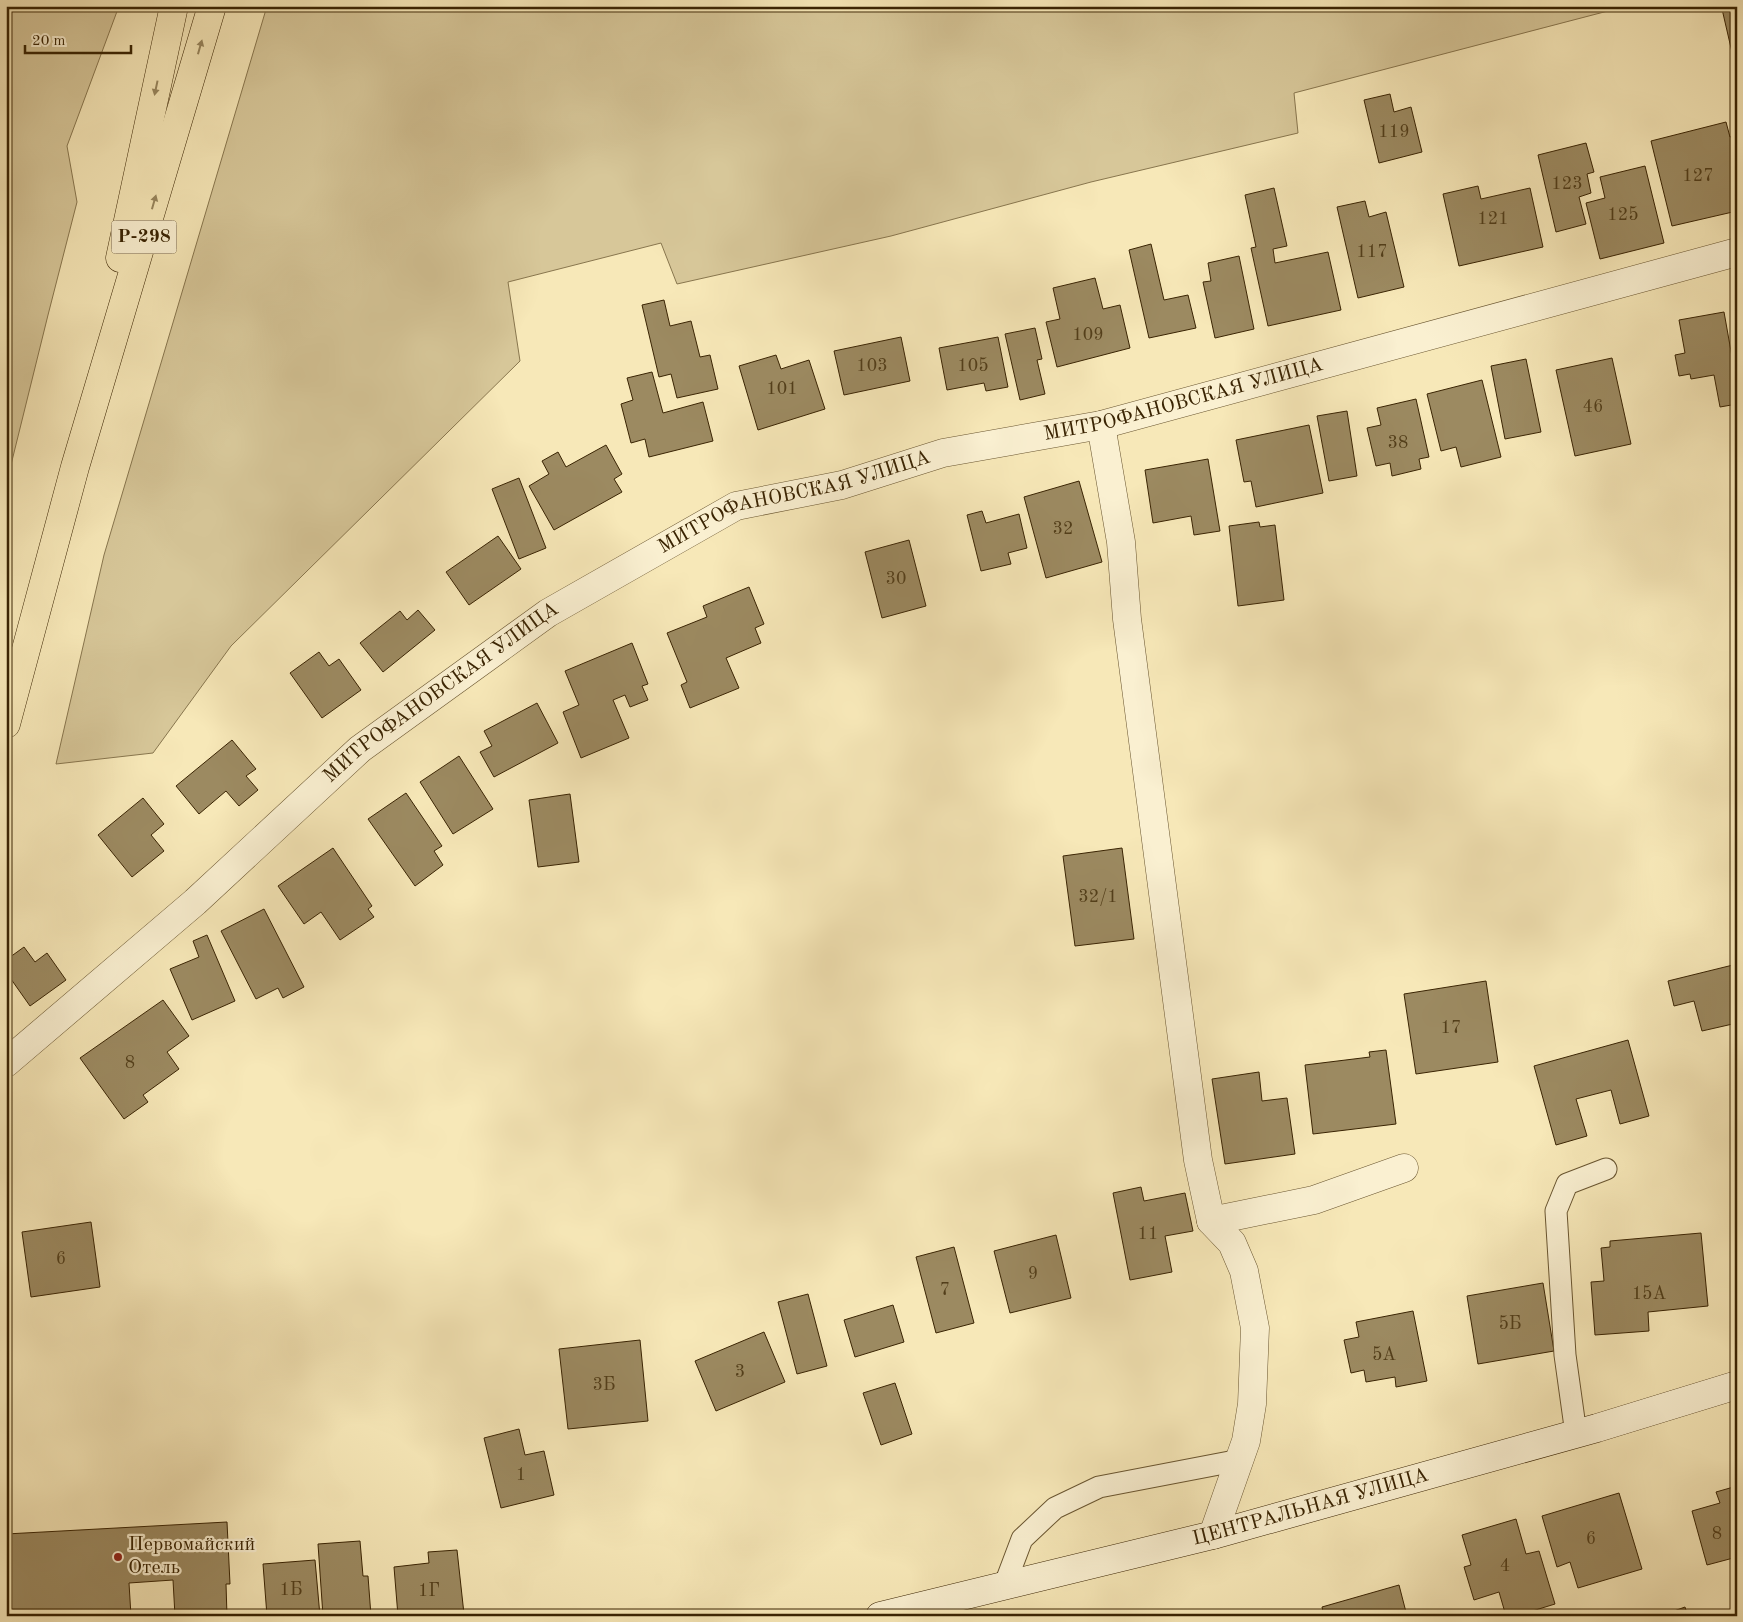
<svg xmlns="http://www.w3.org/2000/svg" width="1743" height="1622" font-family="'Old Standard TT',serif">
  <rect width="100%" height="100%" fill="#f7e8b8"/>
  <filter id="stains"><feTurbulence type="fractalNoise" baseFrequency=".004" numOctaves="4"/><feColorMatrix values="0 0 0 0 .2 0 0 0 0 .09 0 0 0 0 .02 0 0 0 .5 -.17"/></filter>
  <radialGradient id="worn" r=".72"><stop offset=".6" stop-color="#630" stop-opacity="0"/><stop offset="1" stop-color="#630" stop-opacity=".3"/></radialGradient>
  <g fill="#d7c799" stroke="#88764e">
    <path d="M6,6h113l-52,140 10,56 -29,113 -42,170z"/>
    <path d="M267,6h1360l-333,87 4,40 -207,49 -200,54 -214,48 -16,-41 -153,39 12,79 -289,285 -78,107 -97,11 48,-209z"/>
  </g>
  <g fill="#9c8a61" stroke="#3a2403">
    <path d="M1737,6v68l-15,-65z"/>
    <path d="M1390,94l4,18 17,-5 11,45 -43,11 -15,-63z"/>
    <path d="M1726,122l4,15 7,-2v76l-65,15 -21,-85z"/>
    <path d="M1586,143l8,29 -7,2 4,19 -12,4 7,27 -30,8 -18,-77z"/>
    <path d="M1645,166l19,77 -64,16 -14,-56 19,-5 -5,-21z"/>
    <path d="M1478,186l3,13 49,-11 13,59 -84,19 -16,-72z"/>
    <path d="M1274,188l13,58 -14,3 2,14 53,-11 13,58 -73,16 -17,-78 5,-1 -11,-52z"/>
    <path d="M1365,201l4,16 17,-5 18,75 -46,11 -21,-91z"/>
    <path d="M1151,244l13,56 24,-5 8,33 -47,10 -20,-88z"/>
    <path d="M1239,256l15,73 -39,9 -12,-56 8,-1 -3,-18z"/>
    <path d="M1095,278l8,31 17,-4 10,43 -73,19 -11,-45 14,-3 -7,-31z"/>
    <path d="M664,300l6,26 21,-5 9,36 10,-2 8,34 -41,9 -6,-24 -12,3 -17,-72z"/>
    <path d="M1724,312l13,73v19l-17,3 -6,-32 -23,4 -1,-5 -11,2 -4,-21 10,-2 -6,-33z"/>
    <path d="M1035,328l7,31 -5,1 8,34 -25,6 -15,-66z"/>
    <path d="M901,337l9,44 -66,14 -10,-44z"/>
    <path d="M998,337l10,50 -22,4 -2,-8 -37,7 -8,-42z"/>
    <path d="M776,355l5,14 28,-9 16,49 -67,21 -19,-64z"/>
    <path d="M1612,358l19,86 -56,12 -19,-86z"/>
    <path d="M1526,359l15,73 -36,7 -14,-73z"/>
    <path d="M652,372l11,41 40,-11 10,39 -64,16 -4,-18 -14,4 -10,-39 12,-4 -6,-22z"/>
    <path d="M1482,380l19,77 -40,10 -5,-20 -15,4 -14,-57z"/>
    <path d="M1416,399l13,58 -10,2 2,10 -29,7 -2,-13 -14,3 -9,-38 14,-3 -4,-17z"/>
    <path d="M1347,411l10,65 -28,5 -12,-65z"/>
    <path d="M1309,425l14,68 -67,14 -5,-26 -7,1 -8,-42z"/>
    <path d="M606,445l16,29 -8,5 8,13 -68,38 -25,-44 20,-12 -7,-13 16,-9 8,15z"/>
    <path d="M1208,459l12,72 -26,4 -3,-19 -38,7 -8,-53z"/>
    <path d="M519,478l27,70 -27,11 -27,-70z"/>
    <path d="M1079,481l23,81 -56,16 -22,-81z"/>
    <path d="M982,511l4,12 33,-9 8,34 -19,5 3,11 -30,7 -14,-56z"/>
    <path d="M1259,522l1,5 15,-2 9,75 -46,6 -9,-80z"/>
    <path d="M498,536l23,33 -52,36 -23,-33z"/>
    <path d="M909,540l17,66 -44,12 -17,-66z"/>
    <path d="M749,587l15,37 -9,4 6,15 -35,15 13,30 -49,20 -9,-23 6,-3 -20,-49 40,-16 -4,-11z"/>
    <path d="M418,610l17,20 -52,42 -23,-29 40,-32 7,9z"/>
    <path d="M632,643l16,41 -6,2 6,14 -18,7 -5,-12 -12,5 16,38 -48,20 -18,-46 16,-7 -14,-34z"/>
    <path d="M319,652l10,14 10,-7 22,31 -39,28 -32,-45z"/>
    <path d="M537,703l21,40 -64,34 -14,-25 12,-6 -8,-15z"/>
    <path d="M232,740l24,29 -10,7 12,14 -19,16 -13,-15 -27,23 -23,-28z"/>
    <path d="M459,756l34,53 -40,25 -33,-52z"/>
    <path d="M406,793l36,53 -8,5 9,14 -28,21 -47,-67z"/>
    <path d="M570,794l9,68 -41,5 -9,-67z"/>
    <path d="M143,798l21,26 -13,11 13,16 -32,26 -34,-42z"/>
    <path d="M333,848l39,58 -4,3 6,8 -34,23 -19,-28 -17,12 -26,-38z"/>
    <path d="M1122,848l12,91 -59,7 -12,-90z"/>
    <path d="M264,909l40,78 -21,11 -5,-10 -22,11 -35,-68z"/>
    <path d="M207,935l28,66 -43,19 -22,-51 29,-12 -6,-16z"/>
    <path d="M24,947l11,15 12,-9 19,27 -36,26 -24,-34v-12z"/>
    <path d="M1737,964v59l-35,8 -8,-30 -20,5 -6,-25z"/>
    <path d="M1486,981l12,81 -82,12 -12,-80z"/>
    <path d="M163,1000l26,36 -22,16 12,17 -36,26 5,7 -24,17 -44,-61z"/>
    <path d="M1628,1040l21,76 -29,8 -9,-34 -35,9 11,37 -31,9 -22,-79z"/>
    <path d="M1386,1050l10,74 -83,10 -8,-69 65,-8 -1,-5z"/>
    <path d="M1259,1072l3,29 25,-3 8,56 -70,10 -13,-85z"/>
    <path d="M1141,1187l3,14 41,-8 8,38 -28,5 7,36 -42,8 -17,-87z"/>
    <path d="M91,1222l9,65 -69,10 -9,-65z"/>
    <path d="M1701,1233l7,73 -60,6 1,19 -54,4 -4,-53 13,-1 -3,-33 9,-1v-6z"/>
    <path d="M1056,1235l15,63 -61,15 -16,-62z"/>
    <path d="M954,1247l20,76 -38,10 -20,-76z"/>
    <path d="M1543,1283l11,68 -76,13 -11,-68z"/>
    <path d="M808,1294l19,72 -30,8 -19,-72z"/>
    <path d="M893,1305l11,37 -49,15 -11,-37z"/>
    <path d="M1413,1311l14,70 -31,6 -1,-10 -29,5 -2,-12 -13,3 -7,-33 15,-3 -3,-15z"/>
    <path d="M764,1332l21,50 -69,29 -21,-50z"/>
    <path d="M640,1340l8,81 -80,8 -9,-80z"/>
    <path d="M895,1383l17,51 -31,11 -18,-52z"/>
    <path d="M519,1429l6,26 19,-4 10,44 -53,13 -17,-70z"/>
    <path d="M1737,1486v71l-30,8 -15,-54 28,-8 -4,-11z"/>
    <path d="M1619,1493l23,76 -64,19 -8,-26 -13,5 -15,-51z"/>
    <path d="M1516,1519l10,35 13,-3 16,53 -39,12h-10l-7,-24 -25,8 -10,-33 7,-2 -9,-30z"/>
    <path d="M227,1522l3,62h-4l1,32h-52l-2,-36 -44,3 2,33h-123l-2,-82z"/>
    <path d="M360,1541l3,35h5l3,40h-48l-5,-72z"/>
    <path d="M457,1550l7,64 -66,2 -4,-49 35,-4 -1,-11z"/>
    <path d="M315,1560l5,56h-53l-4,-52z"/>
    <path d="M1399,1585l8,31h-83l-2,-9z"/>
    <path d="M1685,1607l3,9h-28z"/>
  </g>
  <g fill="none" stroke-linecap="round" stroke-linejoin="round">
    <g stroke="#695530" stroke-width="23">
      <g id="lane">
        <path d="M1576,1434l-11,-79 -9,-144 11,-27 39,-15"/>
        <path d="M1005,1584l17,-45 33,-31 44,-21 141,-27"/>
      </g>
    </g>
    <g stroke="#695530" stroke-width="29">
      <g id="street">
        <path d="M1101,425l20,117 6,77 71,541 13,61 21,22 12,28 11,57 -3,76 -6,37 -33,94"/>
        <path id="s1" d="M6,1063l189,-161 165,-153 188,-136 188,-107 106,-21 101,-32 158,-28 636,-173"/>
        <path d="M1211,1221l103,-21 90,-32"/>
      </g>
    </g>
    <g stroke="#3a2403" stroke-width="29">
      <g id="secondary">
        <path id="s2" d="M880,1616l333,-81 384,-107 140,-43"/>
      </g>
    </g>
    <g stroke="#3a2403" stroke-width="29">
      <g id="highway">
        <path d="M120,258l54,-252"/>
        <path d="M6,724l69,-257 137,-461"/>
      </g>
    </g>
    <use href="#lane" stroke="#faf0d1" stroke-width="21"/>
    <use href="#street" stroke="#faf0d1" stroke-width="28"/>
    <use href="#secondary" stroke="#faf0d1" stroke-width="28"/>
    <use href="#highway" stroke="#f7e8b8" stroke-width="28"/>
  </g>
  <defs><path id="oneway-solid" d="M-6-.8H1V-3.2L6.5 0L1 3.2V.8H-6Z" transform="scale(1.25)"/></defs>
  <g fill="#98865e">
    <use href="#oneway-solid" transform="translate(200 47) rotate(-74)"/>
    <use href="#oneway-solid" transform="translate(156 88) rotate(102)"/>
    <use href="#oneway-solid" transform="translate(154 202) rotate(-74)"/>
  </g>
  <circle fill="#8f2418" stroke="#faf0d1" stroke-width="2" cx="118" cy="1557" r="5"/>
  <g text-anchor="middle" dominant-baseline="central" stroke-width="4.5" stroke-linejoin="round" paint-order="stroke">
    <g font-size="18" fill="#523e1a">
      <text x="1394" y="132">119</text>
      <text x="1698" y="176">127</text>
      <text x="1567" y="184">123</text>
      <text x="1623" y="215">125</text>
      <text x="1493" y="219">121</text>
      <text x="1372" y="252">117</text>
      <text x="1088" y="335">109</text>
      <text x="872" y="366">103</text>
      <text x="973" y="366">105</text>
      <text x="782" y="389">101</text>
      <text x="1593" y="407">46</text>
      <text x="1398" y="443">38</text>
      <text x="1063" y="529">32</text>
      <text x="896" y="579">30</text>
      <text x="1098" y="897">32/1</text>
      <text x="1451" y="1028">17</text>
      <text x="130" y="1063">8</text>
      <text x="1148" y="1234">11</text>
      <text x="61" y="1259">6</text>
      <text x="1033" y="1274">9</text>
      <text x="945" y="1290">7</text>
      <text x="1649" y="1294">15А</text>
      <text x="1510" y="1324">5Б</text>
      <text x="1384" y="1355">5А</text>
      <text x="740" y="1372">3</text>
      <text x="604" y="1385">3Б</text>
      <text x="521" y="1475">1</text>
      <text x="1717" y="1534">8</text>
      <text x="1591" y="1539">6</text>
      <text x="1505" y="1566">4</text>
      <text x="291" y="1590">1Б</text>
      <text x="429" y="1591">1Г</text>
    </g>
    <rect fill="#faf0d1" stroke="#746141" stroke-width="1" x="111.5" y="220.5" width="65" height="33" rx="4"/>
    <g font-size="19" font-weight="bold" fill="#3a2403">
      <text x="144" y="237">Р-298</text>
    </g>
    <g font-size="20" fill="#3a2403" stroke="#faf0d1">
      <text stroke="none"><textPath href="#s1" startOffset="1382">МИТРОФАНОВСКАЯ УЛИЦА</textPath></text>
      <text stroke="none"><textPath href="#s1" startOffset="978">МИТРОФАНОВСКАЯ УЛИЦА</textPath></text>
      <text stroke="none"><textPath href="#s1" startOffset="572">МИТРОФАНОВСКАЯ УЛИЦА</textPath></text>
      <text stroke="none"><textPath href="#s2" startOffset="444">ЦЕНТРАЛЬНАЯ УЛИЦА</textPath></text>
    </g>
    <g font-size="20" fill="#3a2403" stroke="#faf0d1" text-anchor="start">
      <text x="128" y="1545">Первомайский<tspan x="128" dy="23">Отель</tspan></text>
    </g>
  </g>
  <rect width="1743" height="1622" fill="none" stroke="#f7e8b8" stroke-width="25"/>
  <rect x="8" y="8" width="1728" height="1607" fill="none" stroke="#3a2403" stroke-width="2.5"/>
  <rect x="12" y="12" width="1718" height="1597" fill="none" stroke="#3a2403"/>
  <path d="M25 45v8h106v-8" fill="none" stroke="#3a2403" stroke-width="2.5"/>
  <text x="32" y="45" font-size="15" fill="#3a2403" stroke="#faf0d1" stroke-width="4" paint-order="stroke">20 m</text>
  <rect width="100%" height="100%" filter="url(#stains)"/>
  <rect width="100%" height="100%" fill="url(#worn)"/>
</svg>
